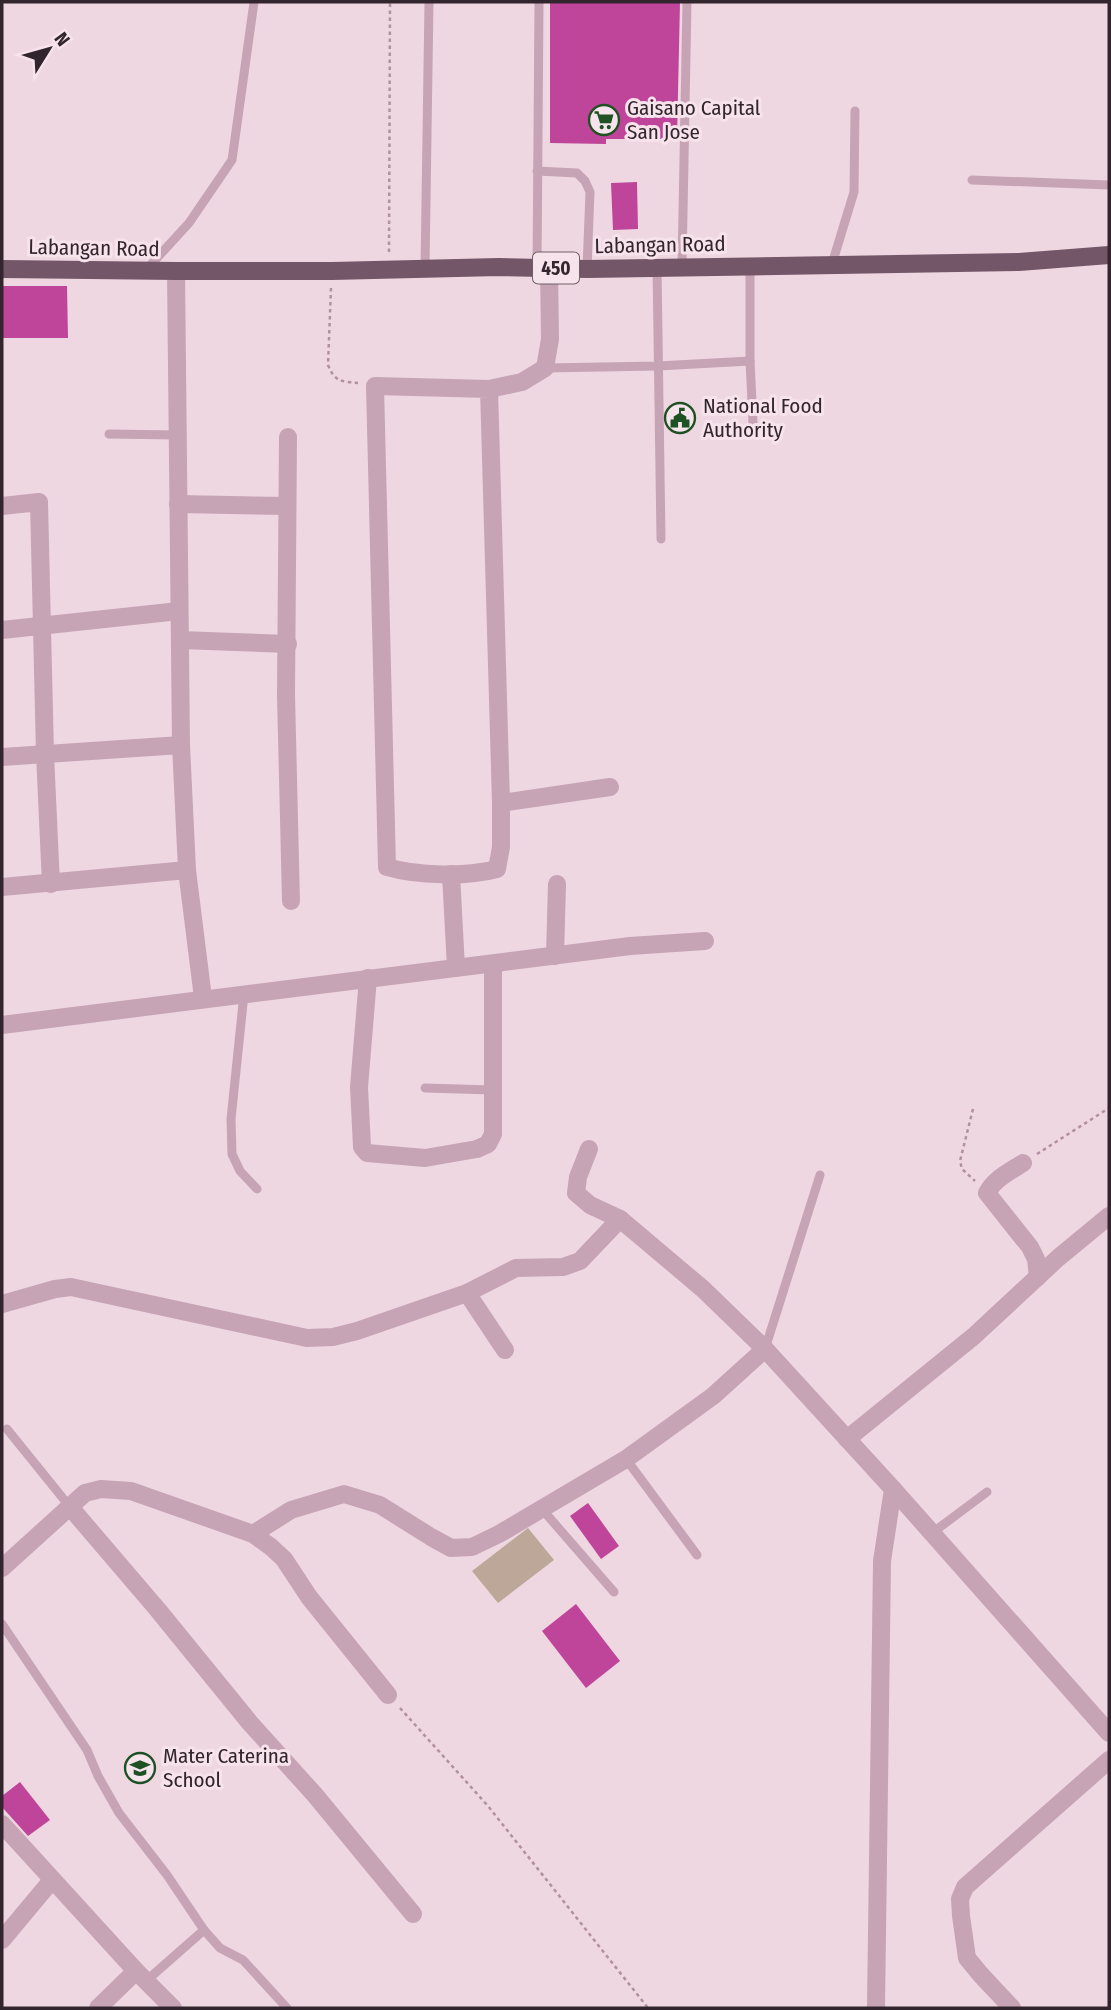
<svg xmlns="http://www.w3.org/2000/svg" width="1111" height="2010" font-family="'Fira Sans Condensed',sans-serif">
  <rect width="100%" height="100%" fill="#efd7e1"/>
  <path fill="#bda798" d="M528,1528l26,32 -56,43 -26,-32z"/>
  <g fill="#bf459b">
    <path d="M550,2h130l-3,137h-71v5l-56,-1z"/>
    <path d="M637,182l1,47 -25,1 -2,-47z"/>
    <path d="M2,286h65l1,52h-66z"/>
    <path d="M588,1503l31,43 -18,13 -31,-43z"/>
    <path d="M576,1604l44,57 -34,27 -44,-57z"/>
    <path d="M20,1782l30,38 -22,16 -26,-29v-11z"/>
  </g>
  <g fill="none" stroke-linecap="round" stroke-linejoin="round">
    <g stroke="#b28fa1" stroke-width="2.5" stroke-dasharray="3.5 3.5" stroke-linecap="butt">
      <path d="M389,252l1,-250"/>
      <path d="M331,288l-3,77c7,17 12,16 30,18"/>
      <path d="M973,1109l-13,52 2,8 13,12"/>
      <path d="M1037,1154l72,-46"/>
      <path d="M400,1708l88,98 160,202"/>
    </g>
    <g stroke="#c6a4b5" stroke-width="9">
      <path d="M537,171l40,2 8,8 5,11 -3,77"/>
      <path d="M972,180l137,5"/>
      <path d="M832,264l22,-72 1,-81"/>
      <path d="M682,266l5,-264"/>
      <path d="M657,267l4,272"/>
      <path d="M750,267v94"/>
      <path d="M425,268l4,-266"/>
      <path d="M537,268l2,-266"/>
      <path d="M146,270l43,-47 43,-63 22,-158"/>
      <path d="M545,368l113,-2 92,-5 3,62"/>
      <path d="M109,434l68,1"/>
      <path d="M244,994l-13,125 1,35 8,17 17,18"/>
      <path d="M425,1088l67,2"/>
      <path d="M765,1349l55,-174"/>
      <path d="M7,1429l63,78"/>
      <path d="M626,1459l71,96"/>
      <path d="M541,1508l73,84"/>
      <path d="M932,1533l55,-41"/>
      <path d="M2,1624l85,126 11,26 21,37 48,62 37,55 16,18 23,12 44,48"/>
      <path d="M146,1981l58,-51"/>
    </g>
    <g stroke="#c6a4b5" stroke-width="18">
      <path d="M176,271l5,474 6,125 16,128"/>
      <path d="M489,389l12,414v44l-4,22c-30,8 -80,7 -110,-2l-12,-481 114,3 33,-7 23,-14 5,-29 -1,-71"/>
      <path d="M288,437l-2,258 5,206"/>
      <path d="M178,504l109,2"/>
      <path d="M2,506l37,-4 6,252 6,130"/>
      <path d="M2,630l177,-19"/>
      <path d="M180,640l108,4"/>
      <path d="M2,757l179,-12"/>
      <path d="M501,803l109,-16"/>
      <path d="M451,874l5,94"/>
      <path d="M2,887l185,-17"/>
      <path d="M555,956l2,-72"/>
      <path d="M368,978l-9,109 3,60 5,6 58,5 52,-9 11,-5 5,-10v-170"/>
      <path d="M2,1025l628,-79 75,-5"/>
      <path d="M589,1149l-11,28 -2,16 14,12 30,14"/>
      <path d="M1023,1163c-14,9 -29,16 -36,30l43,54 6,12 2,18"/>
      <path d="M467,1293l38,57"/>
      <path d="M2,1304l53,-15 16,-2 236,51 26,-1 24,-6 110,-38 49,-25 47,-1 17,-6 40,-42 83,70 62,60 128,140 216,244"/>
      <path d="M847,1439l127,-103 84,-78 51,-42"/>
      <path d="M70,1507l88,103 92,113 65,72 98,119"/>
      <path d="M253,1534l38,-24 53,-16 36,11 51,32 20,11 21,-1 27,-13 127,-75 87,-63 52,-47"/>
      <path d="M2,1568l83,-75 16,-4 30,2 122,43 18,13 13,12 25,38 79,98"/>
      <path d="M2,1824l134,147 37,37"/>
      <path d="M2,1940l50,-60"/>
      <path d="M98,2008l38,-37"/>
      <path d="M876,2008l6,-447 11,-72"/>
      <path d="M1012,2008l-31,-33 -14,-17 -6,-42 -1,-17 5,-12 144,-127"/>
    </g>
    <path stroke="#735768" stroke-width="18" d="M2,269l174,2h156l167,-4 88,2 432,-7 90,-7"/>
  </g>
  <defs>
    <g id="supermarket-ring" transform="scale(1.575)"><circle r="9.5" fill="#f7e3eb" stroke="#1e5124" stroke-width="1.5"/><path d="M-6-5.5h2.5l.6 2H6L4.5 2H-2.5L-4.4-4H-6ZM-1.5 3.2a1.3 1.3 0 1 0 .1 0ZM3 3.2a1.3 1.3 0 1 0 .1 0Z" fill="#1e5124"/></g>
    <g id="civic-ring" transform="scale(1.575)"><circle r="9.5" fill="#f7e3eb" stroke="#1e5124" stroke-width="1.5"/><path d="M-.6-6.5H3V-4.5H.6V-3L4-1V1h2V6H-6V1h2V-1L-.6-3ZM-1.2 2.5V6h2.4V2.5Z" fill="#1e5124"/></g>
    <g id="school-ring" transform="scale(1.575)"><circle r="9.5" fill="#f7e3eb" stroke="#1e5124" stroke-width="1.5"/><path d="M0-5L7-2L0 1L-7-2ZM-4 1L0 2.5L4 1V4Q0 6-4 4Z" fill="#1e5124"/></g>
  </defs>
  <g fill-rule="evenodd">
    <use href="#supermarket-ring" x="604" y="120"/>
    <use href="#civic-ring" x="680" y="418"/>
    <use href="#school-ring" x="140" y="1768"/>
  </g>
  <g text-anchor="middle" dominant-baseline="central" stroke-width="6" stroke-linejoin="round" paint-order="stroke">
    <rect fill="#f7e3eb" stroke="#6d5e66" stroke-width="2" x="533" y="252.5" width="46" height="31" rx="5"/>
    <g font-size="19" font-weight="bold" fill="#32252d">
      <text x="556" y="268">450</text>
    </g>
    <g font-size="21" fill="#32252d" stroke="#f7e3eb" text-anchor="start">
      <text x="627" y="108">Gaisano Capital<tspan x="627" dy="24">San Jose</tspan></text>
      <text x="703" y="406">National Food<tspan x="703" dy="24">Authority</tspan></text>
      <text x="163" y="1756">Mater Caterina<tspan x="163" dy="24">School</tspan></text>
    </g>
    <g font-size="21" fill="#32252d" stroke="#f7e3eb">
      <text transform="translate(660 245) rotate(-1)">Labangan Road</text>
      <text transform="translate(94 248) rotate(1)">Labangan Road</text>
    </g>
  </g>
  <rect width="1111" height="2010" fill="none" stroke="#32252d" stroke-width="7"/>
  <g transform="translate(49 49) rotate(53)" stroke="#f7e3eb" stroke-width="5" paint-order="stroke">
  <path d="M0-5L12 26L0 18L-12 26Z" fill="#32252d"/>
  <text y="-10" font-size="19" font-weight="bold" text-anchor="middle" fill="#32252d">N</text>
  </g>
</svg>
